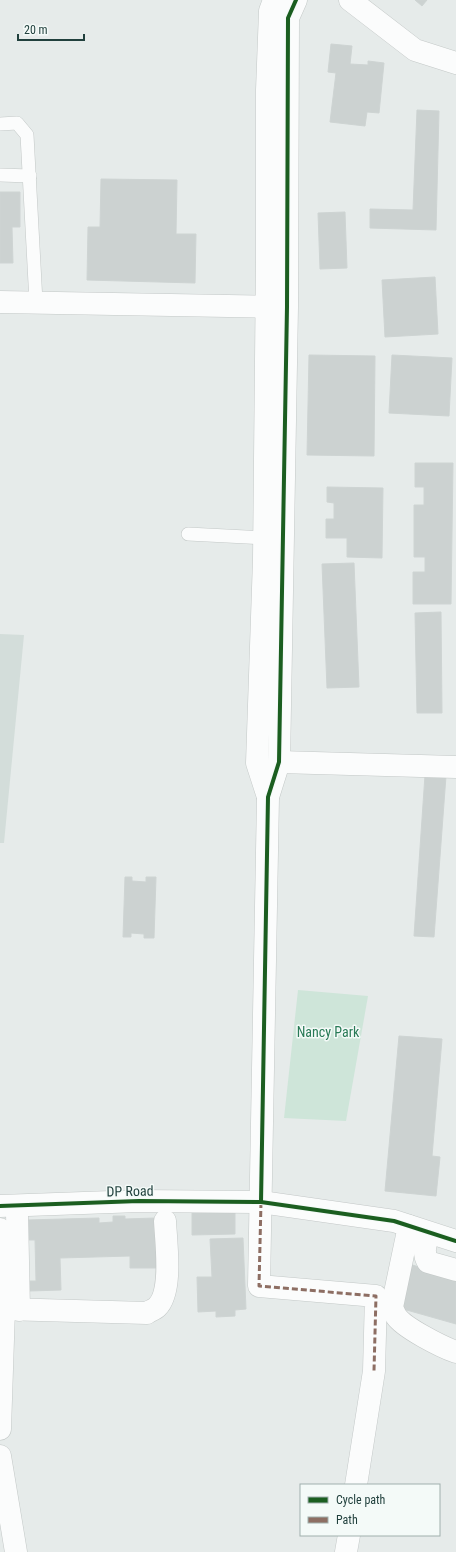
<svg xmlns="http://www.w3.org/2000/svg" width="456" height="1552" font-family="'Roboto Condensed',sans-serif">
  <rect width="100%" height="100%" fill="#e6ebea"/>
  <path fill="#d3ddda" d="M0,634l24,1 -20,208h-4z"/>
  <path fill="#cee5d9" d="M298,990l70,6 -22,125 -62,-3z"/>
  <g fill="#ccd2d1" stroke="#ced4d3">
    <path d="M415,0h12l-5,6z"/>
    <path d="M331,44l21,2 -2,18 18,1v-4l16,2 -5,50 -12,-1 -2,14 -35,-4 6,-49 -8,-1z"/>
    <path d="M417,110l22,1 -3,119 -66,-2v-19l43,1z"/>
    <path d="M101,179l76,1 -1,54h20l-1,49 -108,-3 1,-53h12z"/>
    <path d="M0,192h20v35h-8l1,36h-13z"/>
    <path d="M345,212l2,56 -27,1 -2,-56z"/>
    <path d="M435,277l3,57 -53,3 -3,-57z"/>
    <path d="M309,355l66,1 -1,100 -67,-1z"/>
    <path d="M392,355l60,3 -3,58 -60,-3z"/>
    <path d="M415,463h38l-2,141h-38v-32h12v-15h-11v-52h10v-18h-9z"/>
    <path d="M327,487l56,1 -1,70 -35,-1v-19h-21v-19h8v-16l-7,-1z"/>
    <path d="M354,563l5,124 -32,1 -5,-124z"/>
    <path d="M441,612l1,101h-25l-2,-100z"/>
    <path d="M425,775l21,1 -12,161 -20,-1z"/>
    <path d="M125,877h7v4l14,1v-5h10l-2,61h-10v-4l-13,-1v4h-8z"/>
    <path d="M399,1036l43,3 -10,117 8,1 -4,39 -51,-5z"/>
    <path d="M192,1206h43v28l-43,1z"/>
    <path d="M113,1216h12v3l30,-1 2,50h-27v-12l-70,2 1,32 -32,1v-10h7l-1,-41h-7l-1,-20 72,-2v5l14,-1z"/>
    <path d="M243,1238l3,71 -11,1v6l-19,1v-6l-18,1 -1,-35h15l-2,-38z"/>
    <path d="M409,1264l47,14v46l-60,-17z"/>
  </g>
  <g fill="none" stroke-linecap="round" stroke-linejoin="round">
    <g stroke="#c3c8c7" stroke-width="14">
      <g id="lane">
        <path d="M0,124l17,-1 10,12 9,167"/>
        <path d="M0,175l30,1"/>
        <path d="M188,534l76,4"/>
      </g>
    </g>
    <g stroke="#c3c8c7" stroke-width="23">
      <g id="street">
        <path d="M296,0l-8,18 -1,289 -8,455 -11,35 -9,489 117,10 -2,75 -18,114"/>
        <path d="M350,0l65,50 41,13"/>
        <path d="M0,302l281,5"/>
        <path d="M279,762l177,5"/>
        <path d="M268,797l-11,-34 7,-204 3,-299v-170l3,-79 4,-11"/>
        <path d="M0,1206l139,-5 122,1 133,19 62,20"/>
        <path d="M17,1213l2,97"/>
        <path d="M409,1226l-17,81c1,3 2,6 4,9 8,12 46,31 60,36"/>
        <path d="M0,1229l4,80 -4,120"/>
        <path d="M429,1233c-3,10 -7,19 -1,29l28,8"/>
        <path d="M4,1309l143,4c3,-2 8,-4 10,-6 16,-15 9,-65 8,-86"/>
        <path d="M0,1456l16,96"/>
        <path d="M346,1552l3,-17"/>
      </g>
    </g>
    <use href="#lane" stroke="#fbfcfc" stroke-width="13"/>
    <use href="#street" stroke="#fbfcfc" stroke-width="22"/>
    <path stroke="#8d6e63" stroke-width="3" stroke-dasharray="6 3" stroke-linecap="butt" d="M261,1202l-2,84 117,10 -2,75"/>
    <g stroke="#f4faf8" stroke-width="6">
      <g id="cycleway">
        <path d="M261,1202l7,-405 11,-35 8,-455 1,-289 8,-18"/>
        <path d="M0,1206l139,-5 122,1 133,19 62,20"/>
      </g>
    </g>
    <use href="#cycleway" stroke="#1b5e20" stroke-width="4"/>
  </g>
  <g text-anchor="middle" dominant-baseline="central" stroke-width="3" stroke-linejoin="round" paint-order="stroke">
    <g font-size="14" fill="#287a56" stroke="#f4faf8">
      <text x="328" y="1032">Nancy Park</text>
    </g>
    <g font-size="14" fill="#21403d" stroke="#f4faf8">
      <text transform="translate(130 1191) rotate(-1)">DP Road</text>
    </g>
  </g>
  <rect x="300" y="1484" width="140" height="52" fill="#f4faf8" stroke="#a0b0ad"/>
  <rect x="308" y="1497" width="20" height="6" fill="#1b5e20" stroke="#a0b0ad"/>
  <text x="336" y="1504" font-size="12" fill="#21403d">Cycle path</text>
  <rect x="308" y="1517" width="20" height="6" fill="#8d6e63" stroke="#a0b0ad"/>
  <text x="336" y="1524" font-size="12" fill="#21403d">Path</text>
  <path d="M18 34v6h66v-6" fill="none" stroke="#21403d" stroke-width="2"/>
  <text x="24" y="34" font-size="12" fill="#21403d" stroke="#f4faf8" stroke-width="3" paint-order="stroke">20 m</text>
</svg>
